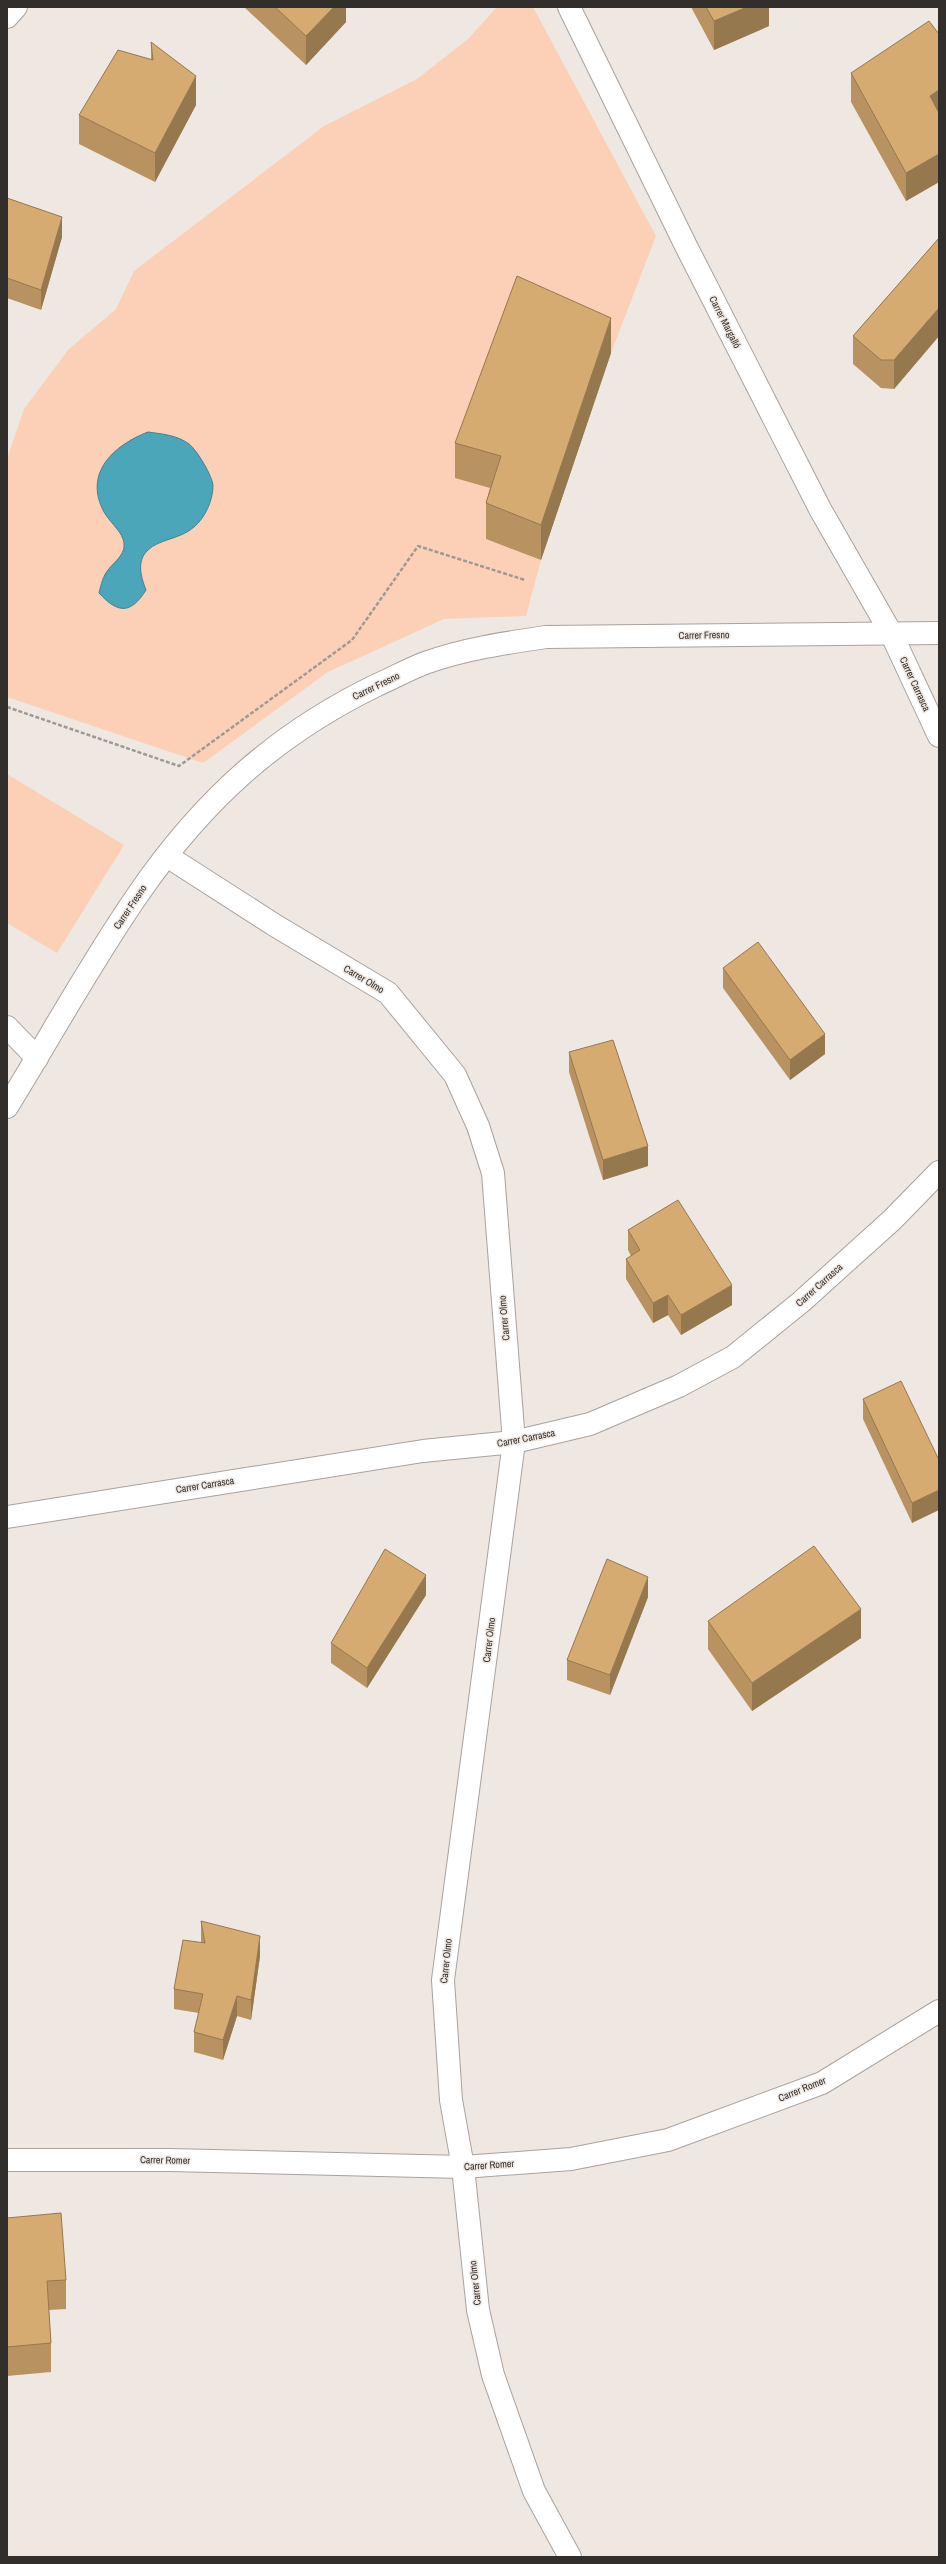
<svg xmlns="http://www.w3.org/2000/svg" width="946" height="2564" font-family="'Archivo Narrow',sans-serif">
  <rect width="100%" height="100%" fill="#efe7e2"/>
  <g fill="#fcd0b6">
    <path d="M497,7h36l123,229 -45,117 -110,138 -15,48 55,21 -15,56 -82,3 -116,53 -125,91 -196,-66v-238l17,-50 44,-59 48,-41 18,-38 190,-145 93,-47 51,-40z"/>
    <path d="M7,774l117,71 -67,108 -50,-30z"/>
  </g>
  <path fill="#4ba6b9" stroke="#43828f" d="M148,432c14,2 29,3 41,12 8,6 24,33 24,42 0,14 -8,32 -19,41 -13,12 -35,12 -46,23 -12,11 -7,27 -2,40 -15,24 -28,24 -47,3 2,-8 4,-17 9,-23 7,-9 20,-17 15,-31 -3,-9 -14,-18 -19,-27 -21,-39 10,-67 44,-80z"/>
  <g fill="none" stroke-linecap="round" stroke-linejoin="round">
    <g stroke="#a9a29d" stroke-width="24">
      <g id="street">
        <path d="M569,7l117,239 134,263 71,124 48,103"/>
        <path d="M7,17l9,-10"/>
        <path d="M167,856l109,70 112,67 67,82 23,51 15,47 21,269 -71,538 8,120 12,67 15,143 15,65 41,116 36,66"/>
        <path d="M7,1027l30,31"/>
        <path d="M7,1107c44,-71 84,-145 132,-214 64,-93 137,-159 238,-208 16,-7 32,-16 48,-22 39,-14 80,-20 121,-26l393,-4"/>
        <path d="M7,1517l416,-66 91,-9 76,-18 89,-38 54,-29 68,-55 91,-82 47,-48"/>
        <path d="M7,2160h162l294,7 108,-8 97,-19 154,-57 117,-72"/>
      </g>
    </g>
    <path stroke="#9f9995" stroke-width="2.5" stroke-dasharray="4 2" stroke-linecap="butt" d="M7,707l172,59 173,-126 66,-94 107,34"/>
    <use href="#street" stroke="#fff" stroke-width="22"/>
  </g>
  <g fill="#b89361">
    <path d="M244,7h102v15l-40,43z"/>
    <path d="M691,7h78v19l-55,24z"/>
    <path d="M939,34v148l-33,19 -55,-99v-29z"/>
    <path d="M151,42l45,63 -41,77 -76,-38v-29l72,-56z"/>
    <path d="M7,198l55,39 -21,73 -34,-12z"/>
    <path d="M939,238v98l-45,53 -13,-1 -28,-24v-28z"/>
    <path d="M611,353l-70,207 -55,-21v-36l4,-15 -35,-10v-35z"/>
    <path d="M723,968l102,86 -35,26 -67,-92z"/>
    <path d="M569,1052l79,114 -45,14 -34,-108z"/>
    <path d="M628,1230l104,75 -51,30 -13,-20 -15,8 -27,-44v-20l5,-3 -3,-6z"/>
    <path d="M863,1399l76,61 -27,63 -49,-104z"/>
    <path d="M426,1595l-59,93 -36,-25v-20z"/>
    <path d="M648,1597l-38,98 -43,-15v-20z"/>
    <path d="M708,1621l153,17 -109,73 -44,-62z"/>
    <path d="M201,1921l59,35 -9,64 -14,-4 -14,44 -29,-8v-20l5,-19 -25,-4v-20l27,-46z"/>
    <path d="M7,2218l59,62v29l-17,1 2,33v29l-44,4z"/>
  </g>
  <g fill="#96784f">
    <path d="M334,7h12v15l-40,43v-29z"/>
    <path d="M747,7h22v19l-55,24v-29z"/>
    <path d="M196,76v29l-41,77v-29z"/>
    <path d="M939,90v28l-9,-22z"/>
    <path d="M939,154v28l-33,19v-28z"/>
    <path d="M62,217v20l-21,73v-20z"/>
    <path d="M939,308v28l-45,53v-29z"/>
    <path d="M611,318v35l-70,207v-35z"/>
    <path d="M825,1034v20l-35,26v-20z"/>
    <path d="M648,1146v20l-45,14v-20z"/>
    <path d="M732,1285v20l-51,30v-20z"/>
    <path d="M668,1295v20l-15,8v-20z"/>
    <path d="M939,1490v20l-27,13v-20z"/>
    <path d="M426,1575v20l-59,93v-20z"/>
    <path d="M648,1577v20l-38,98v-20z"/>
    <path d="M861,1609v29l-109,73v-28z"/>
    <path d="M260,1936v20l-9,64v-20z"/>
    <path d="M237,1996v20l-14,44v-20z"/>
  </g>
  <g fill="#d6ab71" stroke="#96784f">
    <path d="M275,7h59l-28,29z"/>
    <path d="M706,7h41l-33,14z"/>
    <path d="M929,21l10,13v56l-9,6 9,17v41l-33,19 -55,-100z"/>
    <path d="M151,42l45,34 -41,77 -76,-38 39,-65 35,10z"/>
    <path d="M7,198l55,19 -21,73 -34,-12z"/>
    <path d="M939,238v70l-45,52h-13l-28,-24z"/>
    <path d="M517,276l94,42 -70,207 -55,-22 15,-47 -46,-13z"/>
    <path d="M758,942l67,92 -35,26 -67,-92z"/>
    <path d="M613,1040l35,106 -45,14 -34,-108z"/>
    <path d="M678,1200l54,85 -51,30 -13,-20 -15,8 -27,-44 14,-9 -12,-20z"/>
    <path d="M901,1381l38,79v30l-27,13 -49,-104z"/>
    <path d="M814,1546l47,63 -109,74 -44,-62z"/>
    <path d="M385,1549l41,26 -59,93 -36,-25z"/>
    <path d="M607,1559l41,18 -38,98 -43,-15z"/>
    <path d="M201,1921l59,15 -9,64 -14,-4 -14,44 -29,-8 9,-38 -29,-5 9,-49 22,3z"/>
    <path d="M61,2213l5,67 -19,1 4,62 -44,4v-129z"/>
  </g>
  <g text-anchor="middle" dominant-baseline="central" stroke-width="3" stroke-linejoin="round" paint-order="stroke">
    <g font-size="10" fill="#312e2c" stroke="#efe7e2">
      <text transform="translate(725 322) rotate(63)">Carrer Margalló</text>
      <text transform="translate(704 635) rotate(-1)">Carrer Fresno</text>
      <text transform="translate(915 684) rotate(65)">Carrer Carrasca</text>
      <text transform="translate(376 686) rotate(-26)">Carrer Fresno</text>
      <text transform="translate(130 907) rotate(-56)">Carrer Fresno</text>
      <text transform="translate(364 979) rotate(31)">Carrer Olmo</text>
      <text transform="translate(819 1285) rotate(-42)">Carrer Carrasca</text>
      <text transform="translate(504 1318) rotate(-95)">Carrer Olmo</text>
      <text transform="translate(526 1438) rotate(-11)">Carrer Carrasca</text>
      <text transform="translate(205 1485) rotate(-9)">Carrer Carrasca</text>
      <text transform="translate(489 1640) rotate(-83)">Carrer Olmo</text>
      <text transform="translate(446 1961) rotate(-84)">Carrer Olmo</text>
      <text transform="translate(802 2089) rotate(-22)">Carrer Romer</text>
      <text transform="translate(165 2160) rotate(1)">Carrer Romer</text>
      <text transform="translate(489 2165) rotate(-4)">Carrer Romer</text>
      <text transform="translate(475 2283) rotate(-96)">Carrer Olmo</text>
    </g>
  </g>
  <rect width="946" height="2564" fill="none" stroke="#312e2c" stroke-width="16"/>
</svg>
